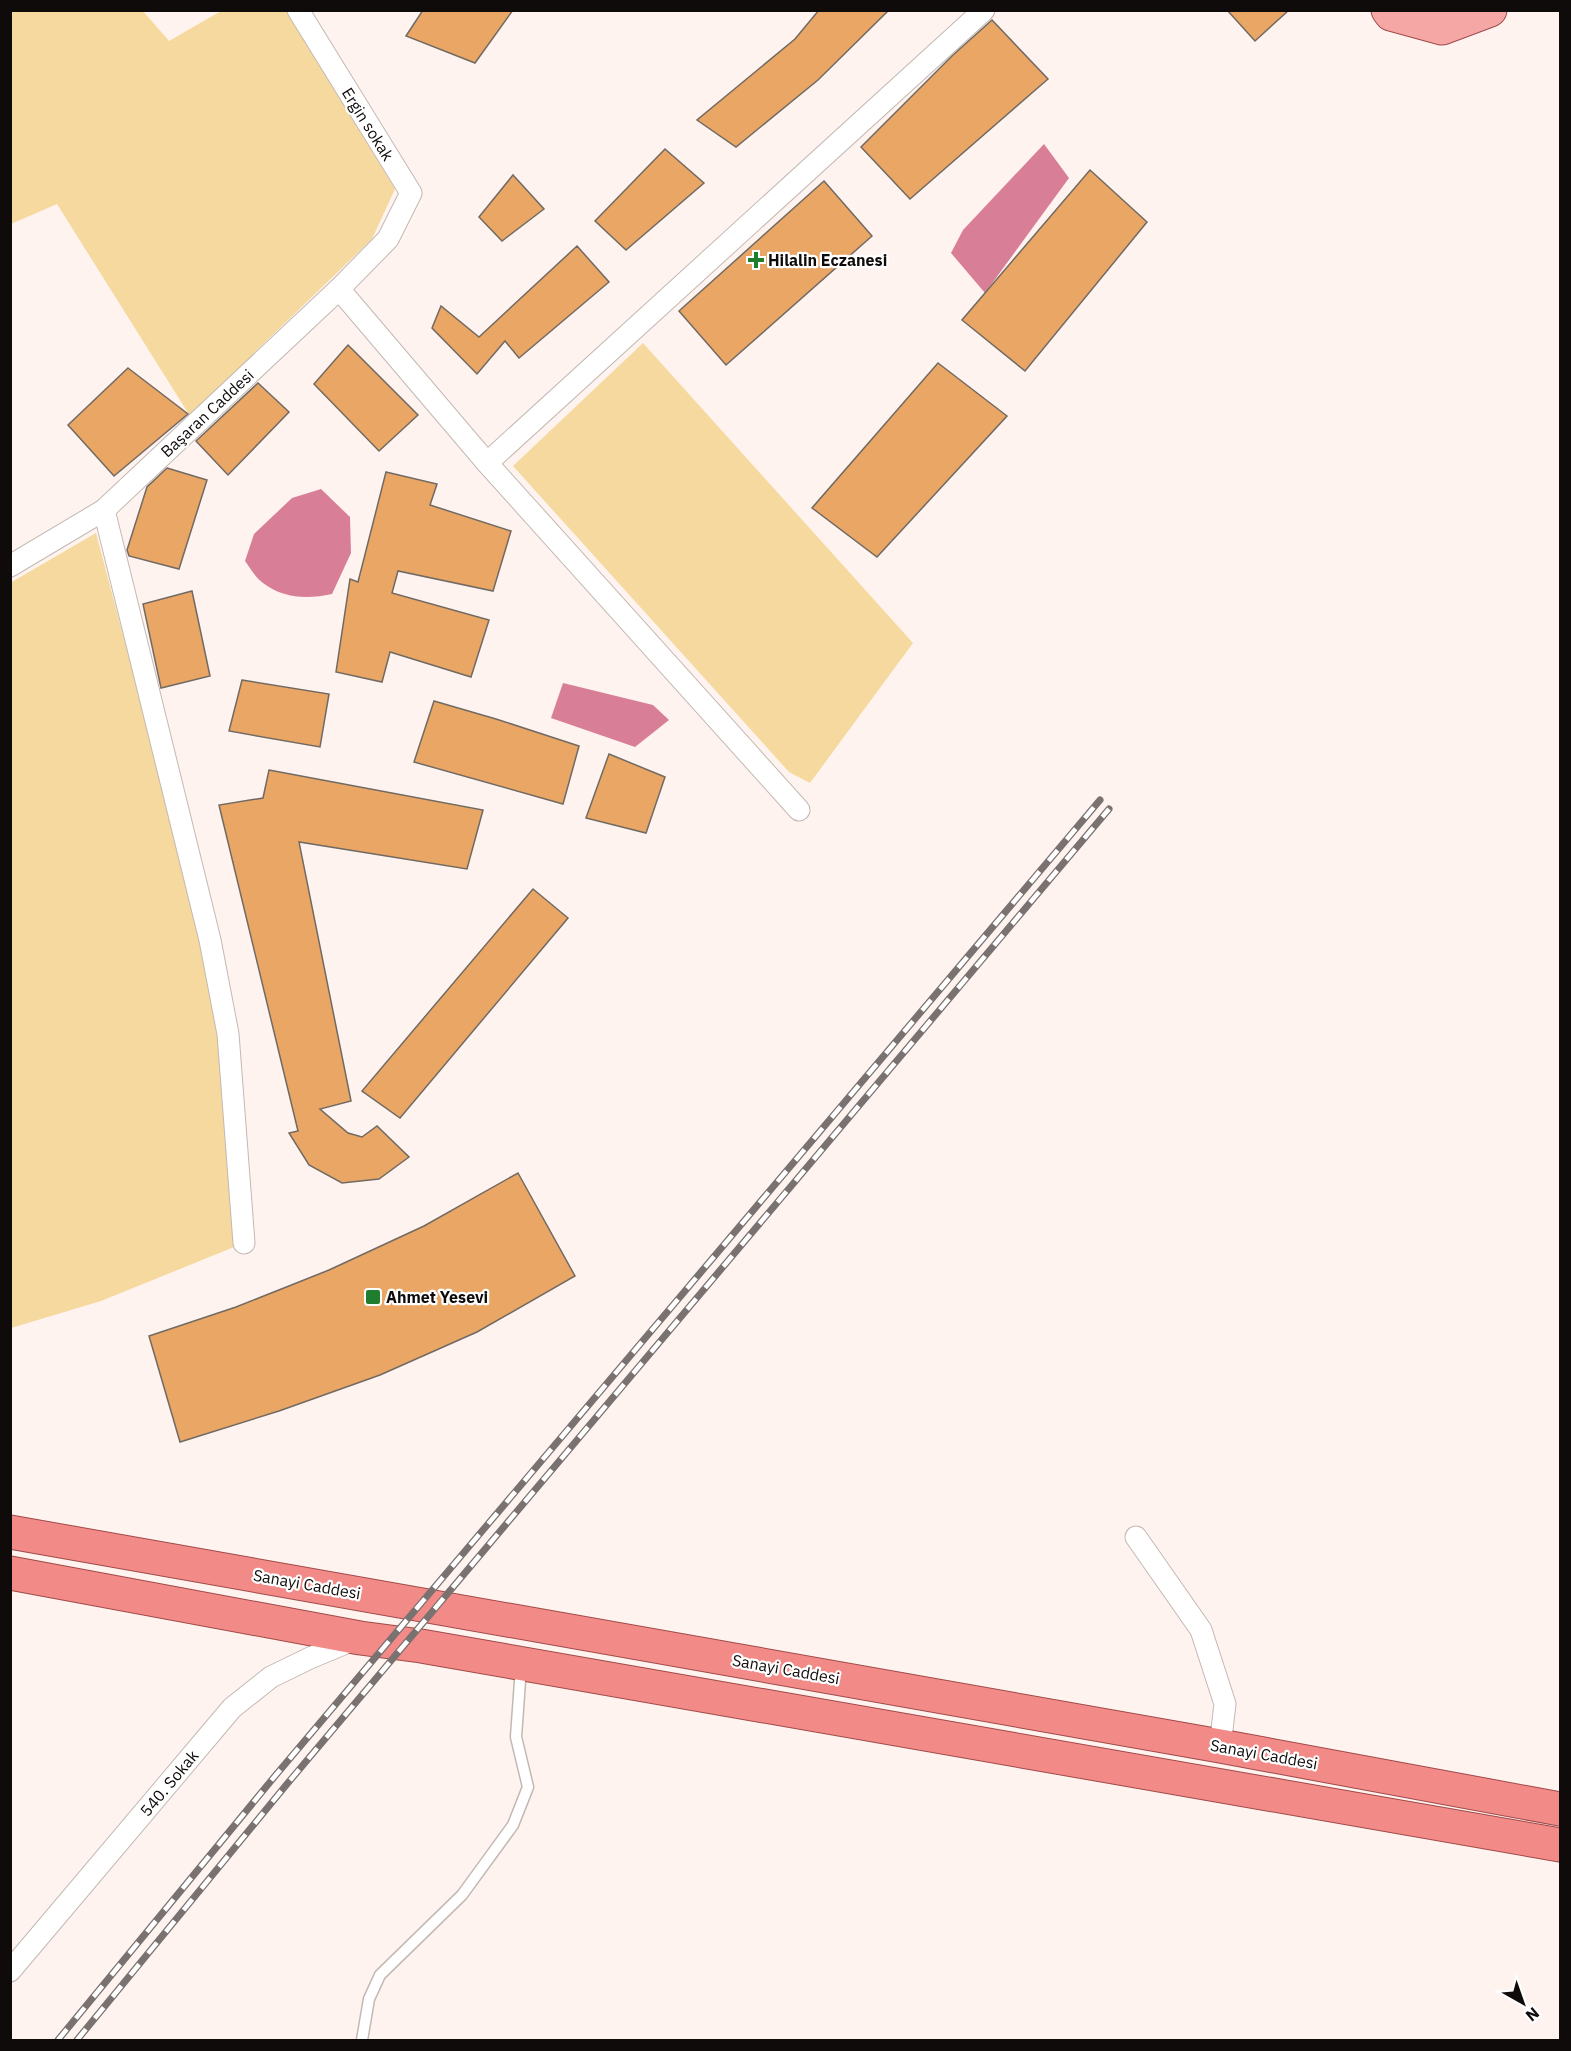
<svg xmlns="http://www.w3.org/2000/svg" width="1571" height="2051" font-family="'IBM Plex Sans',sans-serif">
  <rect width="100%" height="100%" fill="#fef3ef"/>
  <g fill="#f6d99e">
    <path d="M11,11h132l26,30 52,-30h65l109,178 -23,50 -117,113 -60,72 -138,-220 -46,20z"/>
    <path d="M643,343l270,300 -103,140 -21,-11 -276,-306z"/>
    <path d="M96,533l129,488 19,222 -143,58 -90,27 -1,-745z"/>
  </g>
  <g fill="#d97e97">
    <path d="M1044,144l25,34 -84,115 -34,-40 12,-23z"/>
    <path d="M321,489l29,28 1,36 -19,41c-24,5 -48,5 -69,-11 -7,-5 -13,-15 -18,-22l9,-27 38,-36z"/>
    <path d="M563,683l90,22 16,15 -34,27 -84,-29z"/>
  </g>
  <g fill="#eaa664" stroke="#716a63" stroke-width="1.5">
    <path d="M423,10h90l-38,53 -69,-27z"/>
    <path d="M819,10h70l-71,70 -82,67 -39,-27 98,-81z"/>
    <path d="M1227,10h62l-34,31z"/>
    <path d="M992,20l56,59 -138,120 -49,-52 92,-92z"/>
    <path d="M665,149l39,34 -78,67 -31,-29z"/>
    <path d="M1090,170l57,52 -122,149 -63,-51z"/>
    <path d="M513,175l31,34 -42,32 -23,-24z"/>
    <path d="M824,181l48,55 -146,129 -47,-54z"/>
    <path d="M577,246l32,36 -90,76 -14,-17 -28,33 -45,-46 9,-22 38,31z"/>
    <path d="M348,345l70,70 -39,36 -65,-67z"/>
    <path d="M938,363l69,53 -130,141 -65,-49z"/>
    <path d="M128,368l60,46 -74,62 -46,-51z"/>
    <path d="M258,383l31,29 -61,63 -32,-34z"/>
    <path d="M167,468l40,12 -28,89 -50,-13 -2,-6 20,-63z"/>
    <path d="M386,472l51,12 -7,21 81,26 -18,60 -95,-20 -6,22 97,27 -18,57 -81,-25 -8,30 -46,-10 14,-93 8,3z"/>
    <path d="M192,591l18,85 -49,12 -18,-84z"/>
    <path d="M242,680l87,14 -9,53 -91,-16z"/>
    <path d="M434,701l62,18 83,27 -16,58 -149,-42z"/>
    <path d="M609,754l56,23 -19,56 -60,-15z"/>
    <path d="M269,770l214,40 -16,59 -168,-27 52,259 -31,8 28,24 14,4 15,-11 32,31 -30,22 -37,4 -33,-18 -20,-32 9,-2 -79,-326 44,-7z"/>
    <path d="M533,889l35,29 -168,200 -38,-27z"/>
    <path d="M518,1173l57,103 -98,56 -97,43 -101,36 -99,31 -31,-106 87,-29 93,-37 95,-44z"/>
  </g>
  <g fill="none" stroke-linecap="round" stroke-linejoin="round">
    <g stroke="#c3b9b4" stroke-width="13">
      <path id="service" d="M362,2040l7,-41 11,-24 82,-80 51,-70 15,-38 -12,-50 5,-70"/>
    </g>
    <g stroke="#c3b9b4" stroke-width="23">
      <g id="minor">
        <path d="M339,289l148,174 312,347"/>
        <path d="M487,463l497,-453"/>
        <path d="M104,510l106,430 18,94 16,209"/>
        <path d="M10,566l94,-56 235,-221 49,-50 23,-46 -113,-183"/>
        <path d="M1136,1537l65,93 24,74 -5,42"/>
        <path d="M10,1971l222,-263 39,-31 39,-19 48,-20"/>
      </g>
    </g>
    <g stroke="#a04a48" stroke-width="35">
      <path id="primary" d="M1388,10l3,4 51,14 48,-18"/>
    </g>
    <g stroke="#a04a48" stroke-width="35">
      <g id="trunk">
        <path d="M10,1532l1210,214 340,63"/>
        <path d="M10,1573l350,65 61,8 1139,199"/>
      </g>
    </g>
    <use href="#service" stroke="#fff" stroke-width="10"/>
    <use href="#minor" stroke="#fff" stroke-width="21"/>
    <use href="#primary" stroke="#f5a7a6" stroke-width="33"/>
    <use href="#trunk" stroke="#f28a88" stroke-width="33"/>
    <g stroke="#797270" stroke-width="7">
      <g id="rail">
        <path d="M58,2040l217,-264 825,-976"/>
        <path d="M77,2040l210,-256 822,-975"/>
      </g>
    </g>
    <use href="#rail" stroke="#fff" stroke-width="4.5" stroke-dasharray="14" stroke-linecap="butt"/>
  </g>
  <g fill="#1f7d2e" stroke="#fff" stroke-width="2">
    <path d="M753 251h6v6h6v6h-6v6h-6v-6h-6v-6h6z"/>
    <rect x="365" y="1289" width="16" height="16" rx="3"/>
  </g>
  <g text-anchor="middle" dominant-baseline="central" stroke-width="4.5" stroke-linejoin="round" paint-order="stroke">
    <g font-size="16" fill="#0f0b0a" stroke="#fff">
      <text transform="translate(368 124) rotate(58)">Ergin sokak</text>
      <text transform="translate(207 413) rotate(-43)">Başaran Caddesi</text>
      <text transform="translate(307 1584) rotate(10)">Sanayi Caddesi</text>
      <text transform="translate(786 1669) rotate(10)">Sanayi Caddesi</text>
      <text transform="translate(1264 1754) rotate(10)">Sanayi Caddesi</text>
      <text transform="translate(169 1783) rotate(-50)">540. Sokak</text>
    </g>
    <g font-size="16" font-weight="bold" fill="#0f0b0a" stroke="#fff" text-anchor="start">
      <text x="768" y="260">Hilalin Eczanesi</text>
      <text x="386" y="1297">Ahmet Yesevi</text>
    </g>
  </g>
  <rect width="1571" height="2051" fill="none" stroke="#0f0b0a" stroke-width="24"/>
  <g transform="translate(1523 2003) rotate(140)" stroke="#ffffff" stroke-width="4.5" paint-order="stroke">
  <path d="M0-4.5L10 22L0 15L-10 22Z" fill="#0f0b0a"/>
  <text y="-9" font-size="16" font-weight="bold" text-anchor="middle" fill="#0f0b0a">N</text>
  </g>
</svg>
